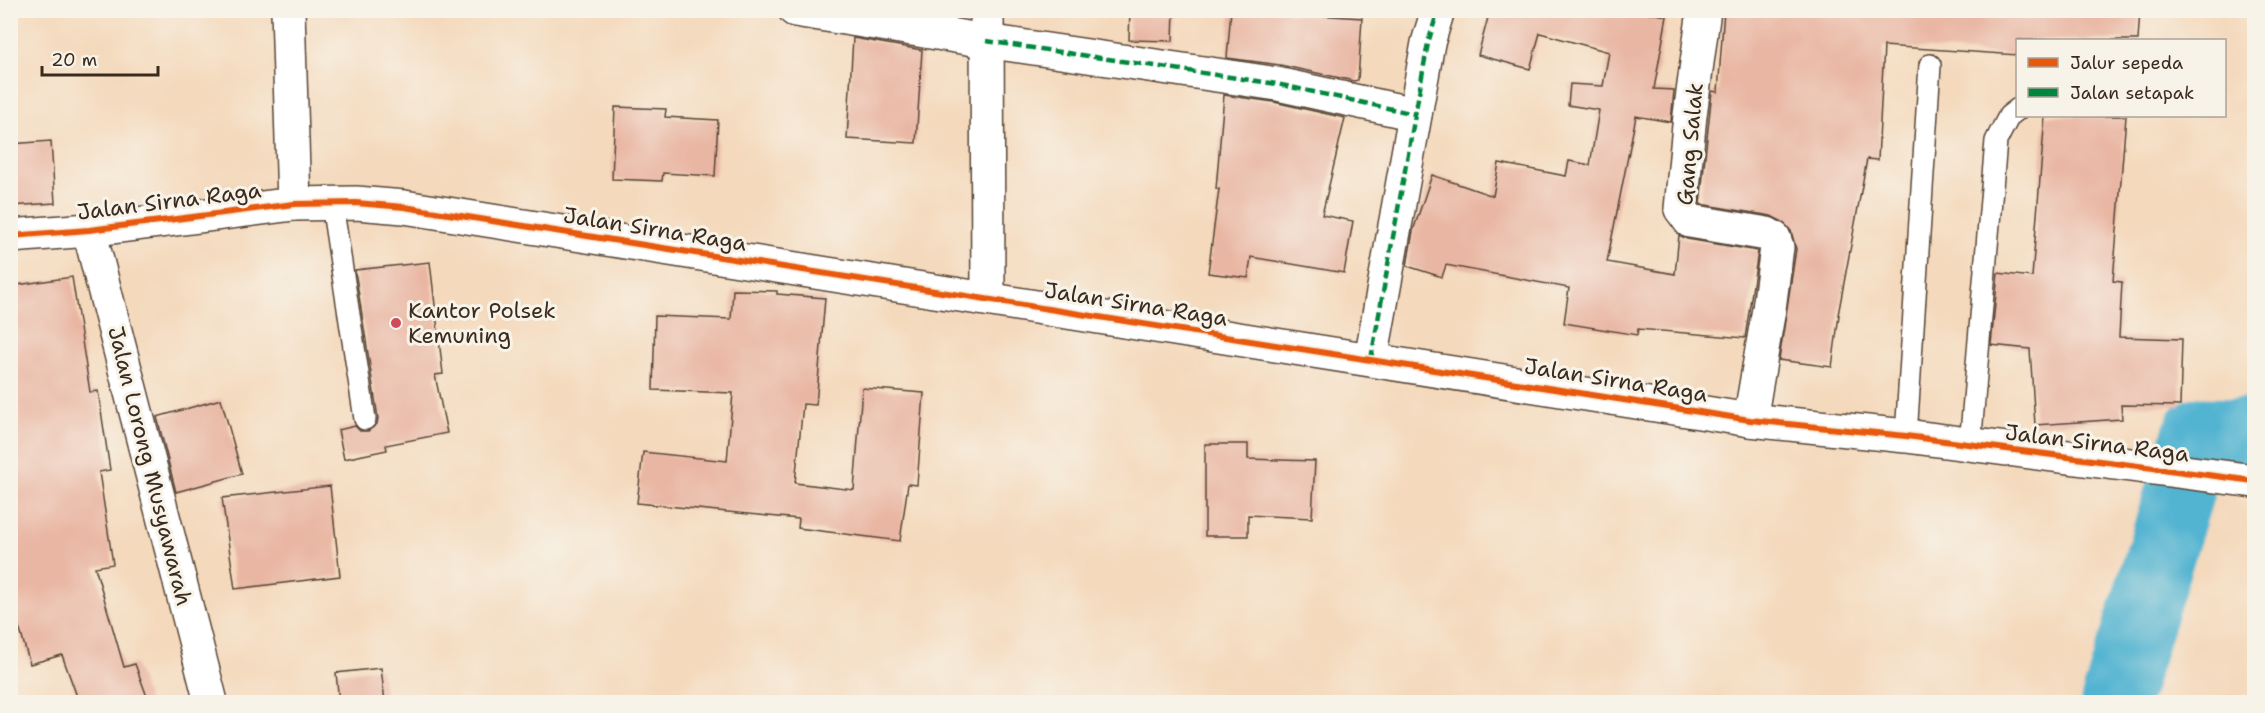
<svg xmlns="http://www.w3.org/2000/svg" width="2265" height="713" font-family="'Shantell Sans',sans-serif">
  <rect width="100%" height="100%" fill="#f7f3e8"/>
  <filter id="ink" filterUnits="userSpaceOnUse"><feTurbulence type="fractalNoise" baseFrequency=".0167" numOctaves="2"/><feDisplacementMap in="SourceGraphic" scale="12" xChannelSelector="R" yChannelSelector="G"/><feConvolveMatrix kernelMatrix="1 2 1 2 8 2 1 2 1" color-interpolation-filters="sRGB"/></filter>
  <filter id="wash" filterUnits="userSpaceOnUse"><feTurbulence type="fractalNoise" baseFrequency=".008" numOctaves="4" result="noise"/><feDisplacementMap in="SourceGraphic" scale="24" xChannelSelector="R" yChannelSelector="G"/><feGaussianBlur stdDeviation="1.35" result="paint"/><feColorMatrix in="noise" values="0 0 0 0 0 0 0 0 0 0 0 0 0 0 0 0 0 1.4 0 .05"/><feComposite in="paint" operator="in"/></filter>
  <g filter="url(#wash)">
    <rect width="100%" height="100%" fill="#f4d9bc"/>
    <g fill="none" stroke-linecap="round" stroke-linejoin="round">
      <path stroke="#53b4d1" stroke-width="69" d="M2115,702l83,-270 56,1"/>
    </g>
    <g id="blocks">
      <g fill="#e9b6a3">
        <path d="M1130,10h44l-1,31 -44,-1z"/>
        <path d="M1231,10h56v3l75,5 -4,62 -4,1 -74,-16 -53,-7z"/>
        <path d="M1490,10h144l33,6 -13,73 20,1 -3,32 -35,-6 -29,146 68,12 4,-39 8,4 71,12 -13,87 -107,-9 -1,6 -73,-12 5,-35 -123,-23 -4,12 -35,-11 6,-35 19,-56 61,21 6,-33 67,13 3,-15 21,4 9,-55 -31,-5 2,-21 33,2 6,-34 -69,-19 -10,36 -52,-14z"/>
        <path d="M1724,10h416l-2,30h-120v15l-134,-9 -6,114 -11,-1 -29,156h1l-7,52 -53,-7 17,-111 -5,-18 -8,-9 -12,-6 -71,-12 12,-113 6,1z"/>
        <path d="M853,38l69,12 -6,93 -69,-4z"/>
        <path d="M1224,95l50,7 71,16 -23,97 31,6 -9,52 -93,-16 -3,21 -40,-5 11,-84h-3z"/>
        <path d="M615,107l51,2 -1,8 53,3 -3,56 -52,-3 -1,8 -50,-2z"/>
        <path d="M2045,116h81l-13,165 9,1 -3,55 63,2 -2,67 -59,-1 1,14 -87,6 -5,-76 -39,-4 7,-72 34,4z"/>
        <path d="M51,141l4,62 -45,3v-62z"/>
        <path d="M430,262l13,112 -8,1 12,58 -61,12 1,5 -43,9 -6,-29 17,-4 5,5h8l9,-7 1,-6 -23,-148z"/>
        <path d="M72,277l18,115 8,-1 12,79 -11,2 14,92 -18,3 29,100 11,-3 14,38h-70l-17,-47 -32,9 -16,-54h-4v-324z"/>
        <path d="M733,290l44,1v3l48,4 -9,107 -13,-1 -8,79 59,7 8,-102 62,5 -7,92 -9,-1 -8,57 -102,-13 1,-9 -162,-16 6,-51 84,9 6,-68 -80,-3 2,-74 76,3z"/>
        <path d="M221,399l21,75 -66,18 -19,-75z"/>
        <path d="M1205,444h43v15l67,2 -3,57 -64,-3v21h-43z"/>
        <path d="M330,486l10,90 -105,13 -13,-91z"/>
        <path d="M381,668l4,34h-46l-3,-29z"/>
      </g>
    </g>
  </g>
  <g filter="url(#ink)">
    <use href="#blocks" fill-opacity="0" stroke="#574436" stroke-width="1.5"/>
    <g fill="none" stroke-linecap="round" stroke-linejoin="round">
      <g stroke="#574436" stroke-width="24">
        <g id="lane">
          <path d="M332,204l33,215"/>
          <path d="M1906,436l24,-371"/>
          <path d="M1970,446l26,-305 13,-25 9,-7"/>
        </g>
      </g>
      <g stroke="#574436" stroke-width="36">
        <g id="street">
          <path d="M288,10l6,194"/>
          <path d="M795,10l191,31 291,43 138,30"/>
          <path d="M987,10l1,289"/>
          <path d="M1704,10l-14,105 -9,94 9,12 77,13 7,4 3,9 -8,62 -19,111"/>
          <path d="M89,230l122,472"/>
          <path d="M1371,359l57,-316 10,-33"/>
        </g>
      </g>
      <g stroke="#574436" stroke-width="36">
        <path id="secondary" d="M10,236l79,-6 205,-26 62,-1 48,4 1346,213 156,16 348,45"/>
      </g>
      <use href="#lane" stroke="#fff" stroke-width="21"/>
      <use href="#street" stroke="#fff" stroke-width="33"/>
      <use href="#secondary" stroke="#fff" stroke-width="33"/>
      <g stroke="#00873e" stroke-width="4.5" stroke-dasharray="9 4.5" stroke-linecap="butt">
        <path d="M986,41l291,43 138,30"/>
        <path d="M1371,359l57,-316 10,-33"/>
      </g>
      <g stroke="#f7f3e8" stroke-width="10">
        <path id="cycleway" d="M10,236l79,-6 205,-26 62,-1 48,4 1346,213 156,16 348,45"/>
      </g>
      <use href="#cycleway" stroke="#e8590c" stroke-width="6"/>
    </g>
  </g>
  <circle fill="#d1495b" stroke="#f7f3e8" stroke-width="2" cx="396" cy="323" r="6"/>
  <g text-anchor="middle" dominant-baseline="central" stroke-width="6" stroke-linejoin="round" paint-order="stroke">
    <g font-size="22" fill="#3b2a1e" stroke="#f7f3e8">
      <text transform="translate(1690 144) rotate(-85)">Gang Salak</text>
      <text transform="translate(169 201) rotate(-7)">Jalan Sirna Raga</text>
      <text transform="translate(655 229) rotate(9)">Jalan Sirna Raga</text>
      <text transform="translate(1136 304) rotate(9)">Jalan Sirna Raga</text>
      <text transform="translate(1616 380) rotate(9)">Jalan Sirna Raga</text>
      <text transform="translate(2097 443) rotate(7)">Jalan Sirna Raga</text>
      <text transform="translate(150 466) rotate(76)">Jalan Lorong Musyawarah</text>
    </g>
    <g font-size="22" fill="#3b2a1e" stroke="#f7f3e8" text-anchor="start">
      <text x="408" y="310">Kantor Polsek<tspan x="408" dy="25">Kemuning</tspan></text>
    </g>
  </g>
  <rect width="2265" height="713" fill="none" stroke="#f7f3e8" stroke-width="36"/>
  <rect x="2016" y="39" width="210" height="78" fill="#f7f3e8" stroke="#aca397" stroke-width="1.5"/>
  <rect x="2028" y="58" width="30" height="9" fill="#e8590c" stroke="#aca397" stroke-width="1.5"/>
  <text x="2070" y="69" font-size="18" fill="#3b2a1e">Jalur sepeda</text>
  <rect x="2028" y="88" width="30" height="9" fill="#00873e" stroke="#aca397" stroke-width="1.5"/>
  <text x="2070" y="99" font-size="18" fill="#3b2a1e">Jalan setapak</text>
  <path d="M42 66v9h116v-9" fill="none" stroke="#3b2a1e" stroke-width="3"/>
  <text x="51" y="66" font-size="18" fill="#3b2a1e" stroke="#f7f3e8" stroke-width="4.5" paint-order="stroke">20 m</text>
</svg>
